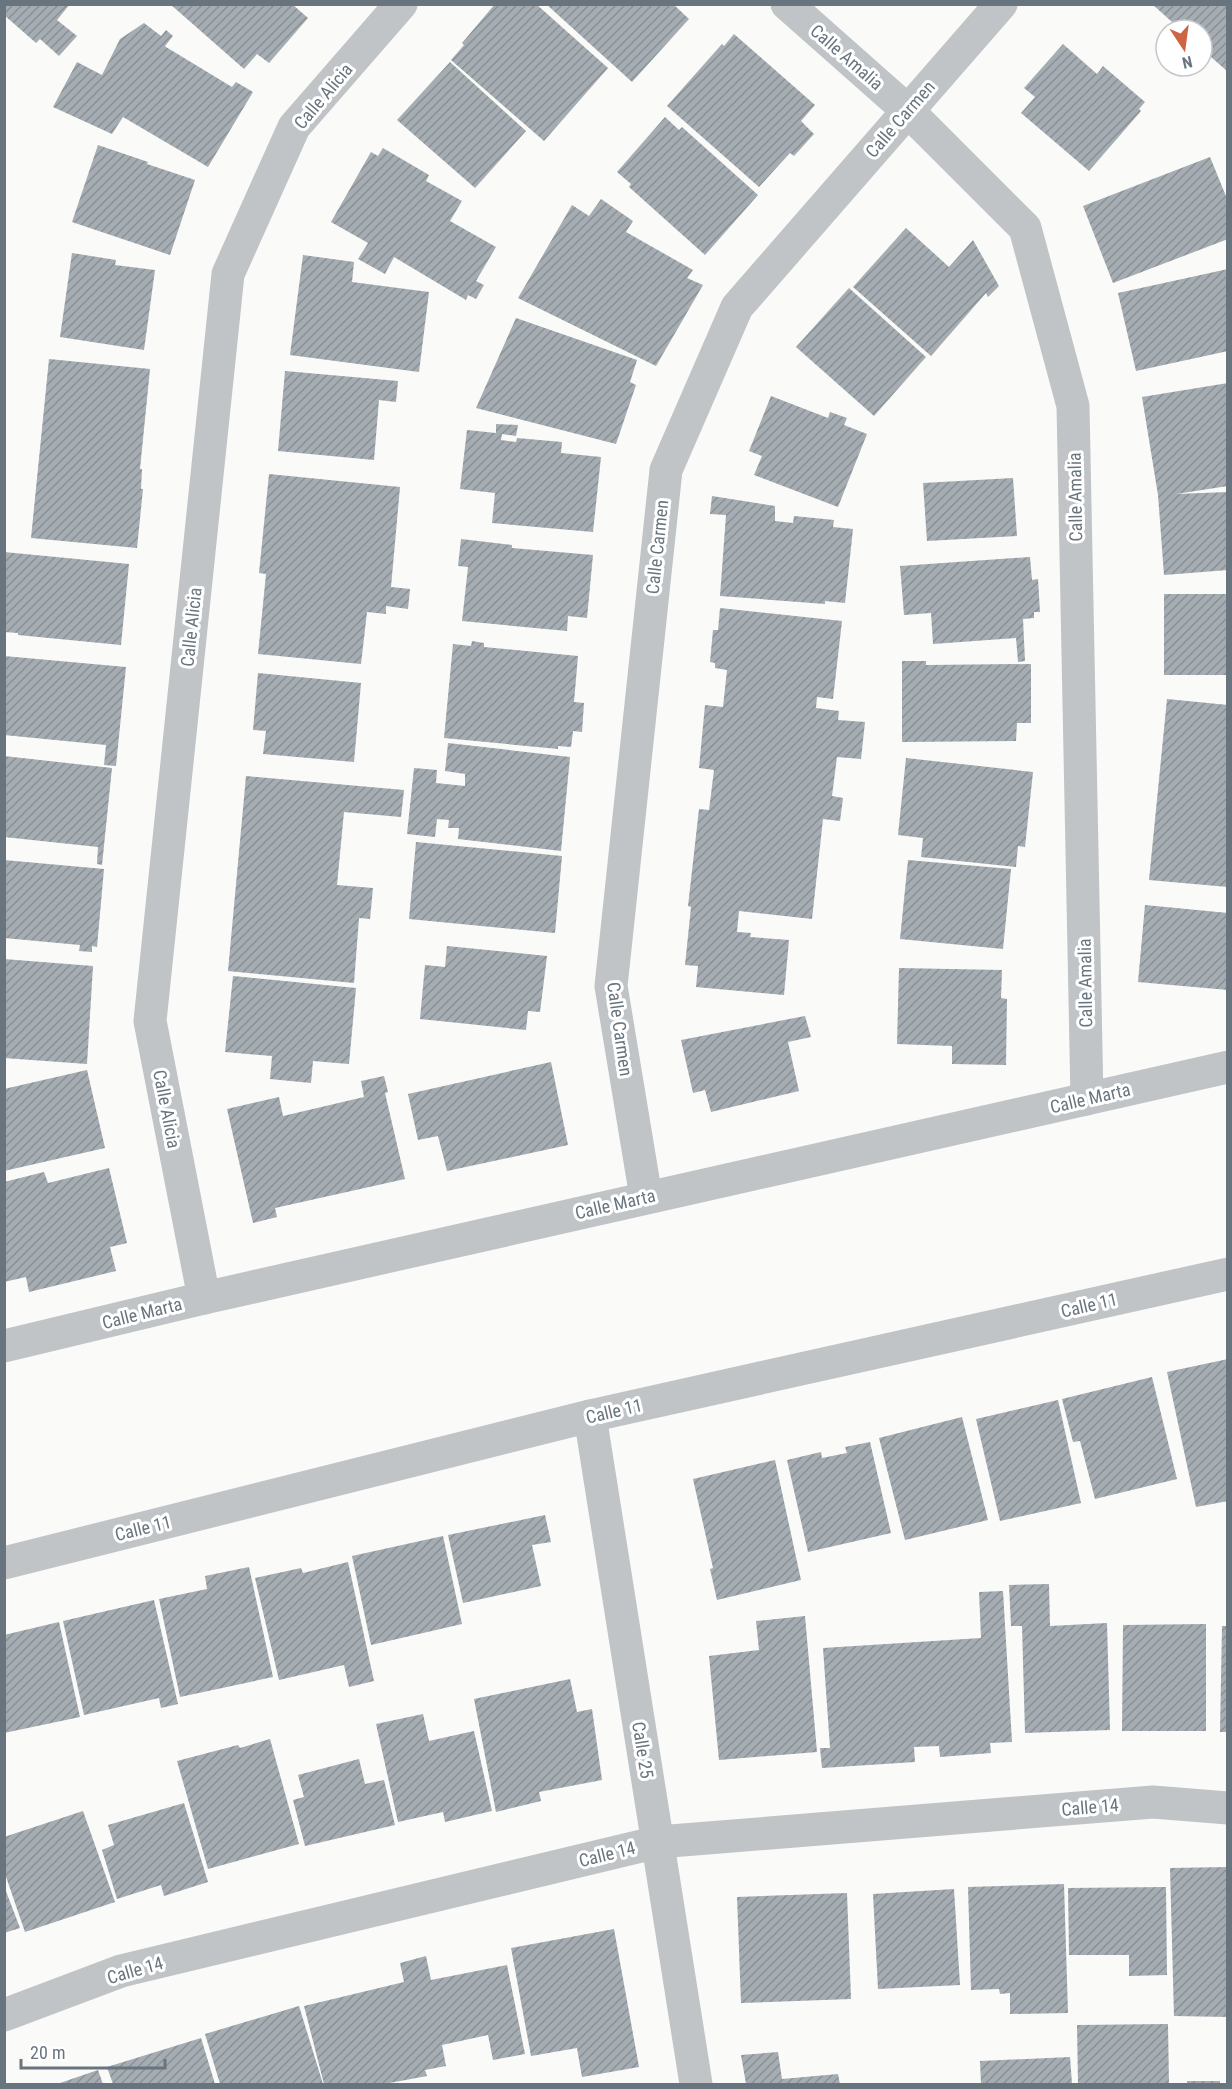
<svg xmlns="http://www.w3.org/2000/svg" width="1232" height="2089" font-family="'Roboto Condensed',sans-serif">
  <defs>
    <pattern id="building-hatch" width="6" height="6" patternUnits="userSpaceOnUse" patternTransform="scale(1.5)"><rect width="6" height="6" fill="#a5acb2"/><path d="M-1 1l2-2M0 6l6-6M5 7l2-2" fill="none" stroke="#8a9196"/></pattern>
  </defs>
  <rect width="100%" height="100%" fill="#fafaf8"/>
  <g fill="url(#building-hatch)">
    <path d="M4,4h66l-13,16 20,16 -18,20 -19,-17 -4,4 -32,-28z"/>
    <path d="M170,4h122l16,14 -39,45 -12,-9 -13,15z"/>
    <path d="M495,4h41l72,64 -64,73 -93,-81 13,-15 -2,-2z"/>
    <path d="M546,4h127l16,15 -57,63z"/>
    <path d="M1152,4h76v68l-26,-23v-19h-21z"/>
    <path d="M144,23l17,13 5,-6 7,6 -8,10 1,1 66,40 4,-5 17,10 -45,75 -85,-50 -11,17 -59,-27 24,-45 25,13 18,-36z"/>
    <path d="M734,34l81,71 -14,16 13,13 -20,22 -4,-3 -31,34 -92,-81 55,-62 2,2z"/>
    <path d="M1063,44l34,30 6,-8 42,36 -6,7 2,2 -52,60 -68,-58 14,-16 -11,-9z"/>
    <path d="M450,62l76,69 -51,57 -78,-68z"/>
    <path d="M665,117l14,13 3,-3 76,68 -53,60 -76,-68 2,-3 -14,-12z"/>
    <path d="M98,145l50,17 -1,2 48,16 -25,75 -98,-33z"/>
    <path d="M383,148l46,27 -3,6 36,20 -12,20 46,26 -20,34 8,4 -8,14 -8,-4 -2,5 -72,-43 -9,17 -27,-15 10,-16 -37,-21 40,-70 7,4z"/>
    <path d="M1210,157l18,44v38l-115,44 -30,-77z"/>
    <path d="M601,199l32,22 -7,11 67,38 -6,8 16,7 -47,81 -138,-68 54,-93 17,11z"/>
    <path d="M906,228l43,39 24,-27 26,46 -11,11 -2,-4 -55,63 -78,-69z"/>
    <path d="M72,253l44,7 -1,5 40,5 -11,80 -84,-13z"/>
    <path d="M303,255l51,7 -2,20 77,10 -10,80 -129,-17z"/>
    <path d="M1228,269v82l-92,20 -18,-78z"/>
    <path d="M849,288l77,69 -52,59 -78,-69z"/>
    <path d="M516,318l121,42 -7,22 6,3 -20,59 -140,-36z"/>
    <path d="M49,359l101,10 -10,100h2l-1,20h2l-6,59 -106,-10z"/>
    <path d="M285,371l113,10 -2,21 -17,-2 -5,60 -96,-9z"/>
    <path d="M1228,383v103l-52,8 52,-2v78l-64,5 -6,-80 -16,-98z"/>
    <path d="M771,396l57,22 2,-6 17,6 -3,7 23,9 -29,73 -84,-32 8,-19 -13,-5z"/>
    <path d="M496,424l22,1 -2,11 -14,-2 -1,6 15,2 1,-4 45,4 -1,11 40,4 -8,75 -101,-9 3,-30 -35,-4 7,-59 29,3z"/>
    <path d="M269,474l131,13 -9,100 19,2 -2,20 -22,-3v8l-19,-2 -6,52 -103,-10 8,-80 -7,-1z"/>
    <path d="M1013,478l4,58 -90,5 -4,-58z"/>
    <path d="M712,496l63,10v15l18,2 1,-7 40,4 -1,7 20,2 -8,74 -20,-2v3l-105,-8 6,-81 -16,-1z"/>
    <path d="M461,539l51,6v3l81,7 -6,63 -19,-2 -1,15 -105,-10 6,-54 -10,-1z"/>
    <path d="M4,552l125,12 -8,81 -103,-10v-2l-14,-1z"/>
    <path d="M1030,557l2,23 6,-1 2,33h-6v6l-11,1 2,42 -7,1 -2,-24 -83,6 -2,-31 -27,2 -4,-49z"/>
    <rect x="1164" y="594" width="64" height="81"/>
    <path d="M720,608l122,13 -9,78 -16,-2 -1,11 23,3 -1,9 27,2 -4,37 -24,-2 -5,39 11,2 -3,23 -17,-2 -11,100 -73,-8 -2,21 14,1 -1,4 39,3 -5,55 -88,-8 2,-21 -13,-1 6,-58 -3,-1 11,-97 10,1 5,-40 -15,-2 6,-63 18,2 4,-37 -12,-2v-5l-5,-1 3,-32h5z"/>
    <path d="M472,641l12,2v4l94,9 -4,46 10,1 -2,29 -9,-1 -2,16 -13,-1v3l-114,-11 9,-94 18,2z"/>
    <path d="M4,656l122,11 -10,99 -12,-1 2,-20 -102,-10z"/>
    <path d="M902,661h24v4l105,-1v59h-14l-1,18 -114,1z"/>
    <path d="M258,673l103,10 -7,79 -91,-8 3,-23 -13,-1z"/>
    <path d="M1167,699l61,6v182l-79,-7z"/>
    <path d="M448,743l122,14 -9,94 -103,-12 1,-11h-11l1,-8 -12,-1 -2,18 -28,-3 7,-66 23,2 -1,13 29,3v-12l-20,-3z"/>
    <path d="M4,756l108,12 -10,97 -5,-1 1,-17 -94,-10z"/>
    <path d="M906,758l127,14 -8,75 -7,-1 -2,21 -95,-10 2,-19 -25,-3z"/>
    <path d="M246,776l158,14 -3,27 -57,-5 -7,73 36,3 -3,31 -11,-1 -5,65 -126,-12z"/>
    <path d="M416,842l146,14 -7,77 -146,-14z"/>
    <path d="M4,860l100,9 -7,78 -5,-1v6l-13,-1 1,-6 -76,-7z"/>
    <path d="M908,860l103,9 -8,80 -103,-10z"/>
    <path d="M1145,905l83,8v77l-90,-8z"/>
    <path d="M447,946l100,10 -7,56 -12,-1 -2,19 -106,-11 5,-54 20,2z"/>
    <path d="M4,959l89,7 -6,98 -83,-6z"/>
    <path d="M899,968l103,2 -1,28 6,1 -1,66 -54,-1v-18l-55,-2z"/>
    <path d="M233,976l123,12 -7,76 -36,-3 -2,22 -41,-4 2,-23 -47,-4z"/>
    <path d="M805,1016l6,21 -23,5 11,49 -88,21 -6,-22 -12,3 -12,-53z"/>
    <path d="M551,1062l17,83 -121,26 -9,-35 -20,4 -10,-46z"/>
    <path d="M87,1070l18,78 -101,23v-82z"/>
    <path d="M384,1076l4,16 -3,1 20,86 -130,29 2,9 -24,6 -26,-114 52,-12 4,19 81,-19 -3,-16z"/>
    <path d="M109,1168l18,75 -17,4 6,24 -87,21 -3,-15 -22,5v-100l40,-10 4,11z"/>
    <path d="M1228,1359v142l-32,6 -29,-135z"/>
    <path d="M1152,1377l25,102 -82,20 -15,-58 -7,1 -11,-43z"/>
    <path d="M1058,1400l23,103 -81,18 -24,-102z"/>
    <path d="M962,1417l26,103 -83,20 -26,-102z"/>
    <path d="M870,1442l21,91 -83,19 -21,-92 34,-8 1,6 25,-5 -2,-6z"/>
    <path d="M775,1460l26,120 -84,20 -7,-31 3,-1 -20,-89z"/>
    <path d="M545,1515l6,27 -19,3 9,41 -78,17 -15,-68z"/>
    <path d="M443,1536l19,88 -91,21 -19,-89z"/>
    <path d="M348,1562l26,119 -25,6 -5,-22 -65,15 -24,-102 46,-10 2,5z"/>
    <path d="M249,1567l24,110 -93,20 -21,-98 48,-10 -2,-13z"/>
    <path d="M1049,1584l1,42 57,-3 3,107 -85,3 -3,-107h-11l-2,-41z"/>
    <path d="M1003,1591l9,151 -22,1 1,10 -51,4 -1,-11 -25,1 1,15 -93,6 -2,-20h10l-7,-100 158,-10 -2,-46z"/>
    <path d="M154,1600l24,104 -17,4 -2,-10 -75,17 -21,-94z"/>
    <path d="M805,1616l12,136 -98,8 -10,-104 50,-6 -3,-29z"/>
    <path d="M59,1622l21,95 -76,16v-98z"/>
    <path d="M1206,1624v107h-84l1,-106z"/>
    <path d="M1222,1626h6v106h-8z"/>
    <path d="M570,1679l7,33 15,-3 10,71 -63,12 2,9 -45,11 -22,-113z"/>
    <path d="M423,1714l6,27 45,-10 18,80 -47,11 -2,-10 -45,10 -22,-98z"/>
    <path d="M270,1739l29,105 -91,25 -31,-108 61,-16 2,3z"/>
    <path d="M359,1759l6,25 19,-4 11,45 -90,21 -12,-46 11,-3 -6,-22z"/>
    <path d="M184,1803l24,79 -44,14 -3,-11 -44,14 -15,-49 12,-5 -6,-20z"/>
    <path d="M83,1811l32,91 -90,30 -21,-61v-34z"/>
    <path d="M1228,1867v150l-54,-1 -4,-148z"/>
    <path d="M1064,1884l4,129 -58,1v-21l-10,1 -1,-5 -28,1 -3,-103z"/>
    <path d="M4,1886l16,42 -16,5z"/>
    <path d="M1166,1887l1,88 -38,1v-21h-60l-1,-67z"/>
    <path d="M954,1889l6,96 -82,4 -5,-95z"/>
    <path d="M847,1893l4,106 -110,4 -4,-106z"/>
    <path d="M614,1929l25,138 -57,10 -5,-29 -46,8 -20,-108z"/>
    <path d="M426,1956l5,24 76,-15 18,89 -32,6 -5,-25 -46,10 4,21 -21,4 2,6 -43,8h-60l-20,-78 100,-24 -4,-19z"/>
    <path d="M299,2006l24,78h-103l-15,-50z"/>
    <path d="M1168,2024l1,60h-91l-1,-59z"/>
    <path d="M201,2038l14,46h-102l-6,-17z"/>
    <path d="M778,2052l4,27 56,-5 2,10h-94l-5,-29z"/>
    <path d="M1070,2057l2,27h-91l-1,-23z"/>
    <path d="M98,2070l5,14h-46z"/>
    <rect x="1187" y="2081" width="33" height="3"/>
  </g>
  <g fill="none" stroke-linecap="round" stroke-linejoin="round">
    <g stroke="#c0c4c7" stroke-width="33">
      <path d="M787,4l121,107 117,117 48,178 14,693"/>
      <path d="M646,1197l-35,-211 55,-516 71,-163 264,-303"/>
      <path d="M204,1298l-54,-277 78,-747 66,-147 107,-123"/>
      <path d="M4,1346l200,-48 1024,-231"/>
      <path d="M590,1416l106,668"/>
      <path d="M4,1563l586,-147 638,-142"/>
      <path d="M4,2015l117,-44 537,-129 495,-40 75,6"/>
    </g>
  </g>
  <g text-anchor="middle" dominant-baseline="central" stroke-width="6" stroke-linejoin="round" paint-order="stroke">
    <g font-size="18" fill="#68757f" stroke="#fff">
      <text transform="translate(847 57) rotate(41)">Calle Amalia</text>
      <text transform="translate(323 96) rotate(-50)">Calle Alicia</text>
      <text transform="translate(900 119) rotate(-49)">Calle Carmen</text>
      <text transform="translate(1075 497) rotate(-91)">Calle Amalia</text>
      <text transform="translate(657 547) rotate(-84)">Calle Carmen</text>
      <text transform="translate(191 627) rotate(-84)">Calle Alicia</text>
      <text transform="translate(1085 983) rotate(-91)">Calle Amalia</text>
      <text transform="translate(620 1029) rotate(82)">Calle Carmen</text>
      <text transform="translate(1090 1098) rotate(-13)">Calle Marta</text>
      <text transform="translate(167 1109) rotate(79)">Calle Alicia</text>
      <text transform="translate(615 1204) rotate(-13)">Calle Marta</text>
      <text transform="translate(1089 1305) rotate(-13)">Calle 11</text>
      <text transform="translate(142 1313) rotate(-14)">Calle Marta</text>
      <text transform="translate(614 1411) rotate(-13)">Calle 11</text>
      <text transform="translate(143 1528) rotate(-14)">Calle 11</text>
      <text transform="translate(643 1750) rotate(81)">Calle 25</text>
      <text transform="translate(1090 1807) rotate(-5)">Calle 14</text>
      <text transform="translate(607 1854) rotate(-14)">Calle 14</text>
      <text transform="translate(135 1970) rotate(-16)">Calle 14</text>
    </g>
  </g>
  <rect width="1232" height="2089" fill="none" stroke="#68757f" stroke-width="12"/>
  <g transform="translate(1184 48) rotate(167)"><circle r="28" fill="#ffffff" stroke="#c3c8cc" stroke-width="1.5"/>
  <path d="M0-4.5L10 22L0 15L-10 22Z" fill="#cd6444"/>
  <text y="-9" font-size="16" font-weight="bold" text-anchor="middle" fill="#68757f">N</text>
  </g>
  <path d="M21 2059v9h144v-9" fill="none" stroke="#68757f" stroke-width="3"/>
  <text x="30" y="2059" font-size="18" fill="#68757f" stroke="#ffffff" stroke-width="4.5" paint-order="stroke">20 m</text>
</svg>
